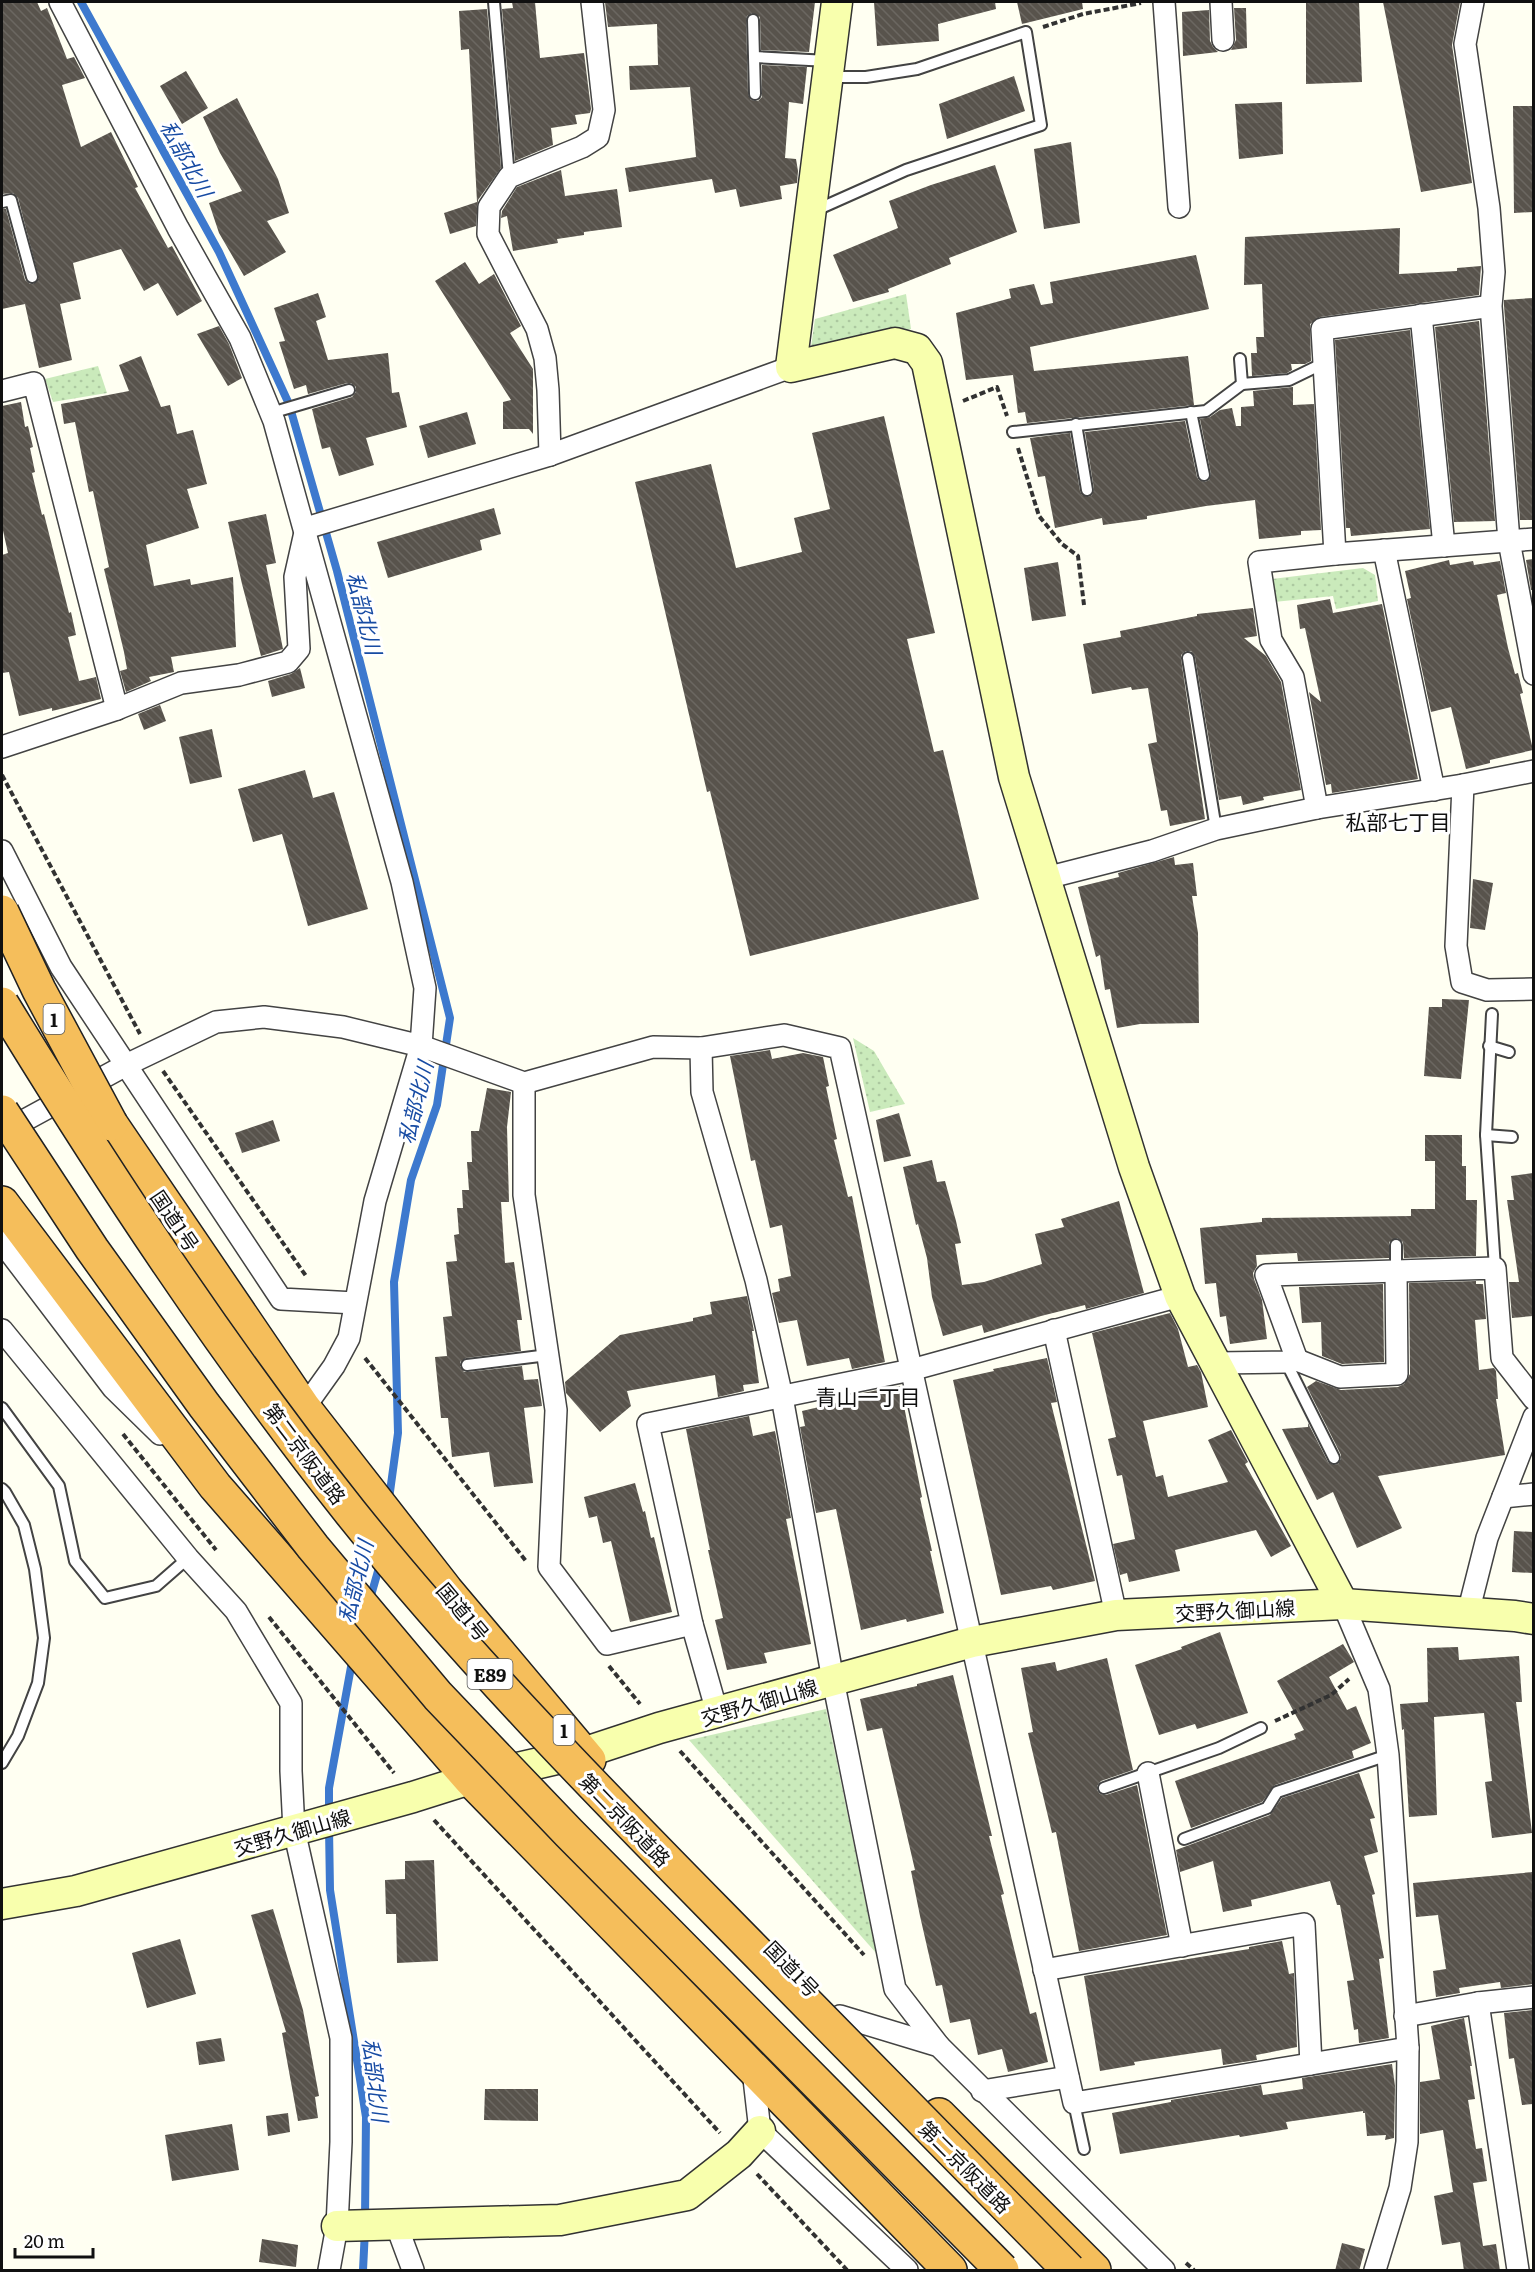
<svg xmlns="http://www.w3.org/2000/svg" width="1535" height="2272" font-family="Literata,'Noto Sans JP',serif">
  <defs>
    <pattern id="park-dots" width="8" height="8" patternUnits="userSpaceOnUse" patternTransform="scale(1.5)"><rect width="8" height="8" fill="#caeabb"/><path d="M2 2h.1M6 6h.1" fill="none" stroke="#acc8a0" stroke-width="1.8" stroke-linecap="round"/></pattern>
    <pattern id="building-back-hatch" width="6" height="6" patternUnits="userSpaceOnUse" patternTransform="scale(1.5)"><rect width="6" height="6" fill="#58534c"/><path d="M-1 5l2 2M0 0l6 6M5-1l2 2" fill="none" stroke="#6b6761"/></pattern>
  </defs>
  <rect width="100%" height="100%" fill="#fffff2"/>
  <g fill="url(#park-dots)">
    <path d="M906,294l5,35 -101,25 5,-35z"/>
    <path d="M98,366l9,27 -54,9 -8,-23z"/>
    <path d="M1363,568l12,7 3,26 -42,8 -3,-13 -59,6 -2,-23z"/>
    <path d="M853,1038l21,13 31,53 -35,8z"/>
    <path d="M826,1709l50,244 -187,-213z"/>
  </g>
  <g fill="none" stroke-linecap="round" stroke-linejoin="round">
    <g stroke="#3d79ce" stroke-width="8">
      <path d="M81,2l138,250 70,152 48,167 113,447 -13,87 -26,75 -17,102 4,151 -9,66"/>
      <path d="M370,1599l10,-35"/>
      <path d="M329,1813v-25l24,-132"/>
      <path d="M329,1828l1,62 36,227 -1,101"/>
      <path d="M363,2270l2,-40"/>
    </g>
  </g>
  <g fill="url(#building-back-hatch)">
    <path d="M2,2h35l4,9 6,-3 20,51 7,-2 11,21 -23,7 19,62 30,-15 27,55 -3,1 33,60 4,-2 30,55 -25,15 -19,-33 -14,8 -23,-42 -48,14 8,36 -21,5 12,56 -33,8 -14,-64 -23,5v-100h4l19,71 5,4h3l6,-6 -21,-80 -5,-5 -11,1z"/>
    <path d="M512,2h23l5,56 44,-5 7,56 -1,4 -15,2 2,9 -26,4 2,17 -38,16 -13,-152 11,-1z"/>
    <path d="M605,2h210l-6,50 -48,-2 -1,-33 -8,-4 -5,3 -1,4 2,74 3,6 7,1 4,-4v-32l45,2 -4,37 -14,-2 -4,56 11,1 2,12 -1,12 -17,3 2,13 -42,8 -4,-18 -21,4 -3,-14 -83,13 -4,-24 71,-11 -6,-70 -60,3 -1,-24 29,-1 -1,-41 -49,3z"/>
    <path d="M874,2h121l1,7 -58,15 1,17 -62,5z"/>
    <path d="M1017,2h65l1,7 -61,15z"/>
    <path d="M1306,2h53l3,80 -56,2z"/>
    <path d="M1383,2h77l-8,43 20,138 -51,9z"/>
    <path d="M1234,8h12l1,40 -16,2 5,-10z"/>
    <path d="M487,9l14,159 -23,32 -2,26 -26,8 -6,-21 33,-11 -8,-153 -8,1 -2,-39z"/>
    <path d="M1209,10l1,31 3,6 5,5 -35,4 -1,-44z"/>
    <path d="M186,71l22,37 -26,16 -22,-38z"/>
    <path d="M1014,76l11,35 -78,28 -8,-35z"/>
    <path d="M237,98l41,81 11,34 -22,8 19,31 -42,24 -25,-43 -10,-30 33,-12 -22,-38 -17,-36z"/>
    <path d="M1282,102l1,52 -44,5 -4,-55z"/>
    <path d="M1513,106h20v106l-19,1z"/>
    <path d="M1071,142l9,81 -36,6 -10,-80z"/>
    <path d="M995,165l22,67 -68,26 2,6 -63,25 1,3 -36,10 -20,-47 65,-27 -9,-27 42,-16z"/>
    <path d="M561,170l4,26 52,-7 5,38 -38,5v3l-27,4 1,4 -45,8 -6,-35 -6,2 1,-7 15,-24z"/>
    <path d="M1400,228l-1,46 58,-3v-3l24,-2 -2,29 -159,22 -10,7 1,37 -6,3h-14l1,6 -5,3 -35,3 -1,-23h6l-1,-16h8l-2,-53 -18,1 1,-48z"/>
    <path d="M1196,255l13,54 -179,38 4,24 154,-15 6,49 -167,18 -2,-11 -7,1 -5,-38 -47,5 -10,-67 55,-15 -2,-9 25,-5 7,21 12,-2 -3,-21z"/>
    <path d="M465,262l14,22 15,-10 27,52 -11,7 23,36v65l-4,-5h-26v-27l8,-2 -76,-119z"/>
    <path d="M318,293l8,24 -10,4 12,39 60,-7 4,40 7,-1 8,35 -41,11 8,27 -35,11 -9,-29 -8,2 -10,-40 40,-12 4,-5v-5l-5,-4h-4l-39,11 -2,-9 -12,4 -15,-47 6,-1 -11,-33z"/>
    <path d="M1533,298v222h-13l-16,-214v-6z"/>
    <path d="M1479,321l16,200 -41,1 -19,-195z"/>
    <path d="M219,326l10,18 13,34 -14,8 -31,-52z"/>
    <path d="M1410,330l20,199 -79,7 -1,-8h-4l-11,-188z"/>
    <path d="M141,356l20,51 9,-2 7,29 16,-4 14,54 -20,5 12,39 -53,17 8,41 36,-7 1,6 42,-8 3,70 -65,10 3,15 -25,5 2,4 -25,11 -6,-21 7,-2 -3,-17 -20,-83 5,-2 -16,-76 -4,1 -14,-70 -11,2 -3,-20 68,-13 -10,-26z"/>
    <path d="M1293,387v18l21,-1 7,126 -20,1v4l-42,4 -4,-39 -49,6 -59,10v3l-44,6 -1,-7 -47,10 -10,-52 -7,1 -8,-39 40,-5 10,58 2,4 6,2 4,-2 2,-6 -9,-57 100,-11 12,56 2,3 6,2 4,-2 2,-6 -11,-55 10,-2 10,-7 12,-2 4,18h5v-19l13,-1 -1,-15z"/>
    <path d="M21,402l4,25 3,-1 5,21 -3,1 5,24 -3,1 10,42 2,-1 25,99 2,-1 5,23 -8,2 11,44 17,-4 5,22 -49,12v-3l-33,8 -10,-44 -7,1v-118l6,-2 -6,-27v-120z"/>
    <path d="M467,412l9,32 -48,14 -9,-32z"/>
    <path d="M884,416l51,217 -28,6 27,113 9,-2 36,149 -229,57 -40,-165 -3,1 -72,-310 76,-18 25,104 66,-16 -8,-34 36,-9 -18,-76z"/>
    <path d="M494,508l7,26 -21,6 2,10 -94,28 -11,-36z"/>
    <path d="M266,514l10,49 -10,2 17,84 -22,7 -19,-72 -14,-62z"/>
    <path d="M1533,559v31h-2l-5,-30z"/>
    <path d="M1449,560l1,5 23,-4 1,4 26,-4 6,32 -9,2 11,53 7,26 3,-1 5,20 -3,1 13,56 -43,10v3l-24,6 -15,-62 -20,5 -24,-113 4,-1 -6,-27z"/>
    <path d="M1058,562l8,54 -34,5 -8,-53z"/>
    <path d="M1330,599l3,14 49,-9 36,175 -86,14 -1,-9 -5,1 -17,-93 12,10 -16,-74 -5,1 -3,-24z"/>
    <path d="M1253,608l4,28 -13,2 22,18 15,26 20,108 -38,7 1,3 -21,5 -2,-9 -22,4 -24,-143 -4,-6h-5l-5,4v4l24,160 -35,7 -3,-16 -6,1 -13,-67 9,-2 -9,-54 -16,2 -1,-3 -39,7 -9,-50 38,-7 -1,-6 77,-15v-2z"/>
    <path d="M300,668l5,20 -33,9 -4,-16 23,-7z"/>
    <path d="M160,705l6,16 -22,9 -6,-16z"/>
    <path d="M212,729l10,48 -32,7 -11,-47z"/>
    <path d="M305,770l8,28 21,-6 34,117 -60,17 -26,-92 -29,8 -15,-53z"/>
    <path d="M1174,857l1,8 18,-2 4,33h-5l6,37 1,90 -59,1 -23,4 -7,-39 -5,1 -5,-35 -4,2 -18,-70 41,-10 -1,-4z"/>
    <path d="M1473,879l20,4 -8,47 -15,-2z"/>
    <path d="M1442,999l27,1 -8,79 -37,-3 5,-69h13z"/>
    <path d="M770,1050l2,9 31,-6 20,4 6,29 -3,1 11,52 -3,1 14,57 4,-1 33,166 -33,7 -3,-11 -42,8 -10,-46 -18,3 -7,-30 8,-2 -2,-12 13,-3 -9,-51 -12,3 -15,-68 -4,1 -21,-105z"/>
    <path d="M487,1088l24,4 -4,35 2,75h-8l4,61 9,-1 8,58h-5l4,31 -55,7 -6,4v4l4,6h4l54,-6 2,14 14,-1 4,27 -18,2 9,75 -39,4 -5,-35 -37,5 -4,-39h-7l-6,-61 12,-1 -4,-39 9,-1 -6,-54 11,-1 -3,-26 5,-1 -2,-26h6l-1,-18h7l-2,-28h5l-1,-31h8z"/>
    <path d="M899,1113l12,43 -27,6 -8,-42z"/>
    <path d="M273,1120l7,21 -38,12 -7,-20z"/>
    <path d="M1425,1135h37v31h4v34h11l-1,56 -72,2 -1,-16 -6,-4 -8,4v16l-91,3 -1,-8 -41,2 1,11 -4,7 1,6 8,21 5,39 -37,5 -4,-28 -6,1 -4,-34 -11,1 -5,-56 62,-6v-4l149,-2v-7h24v-48h-10z"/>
    <path d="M932,1160l5,22 8,-1 11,40 5,22 -6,1 7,41 22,-3 58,-18 -7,-30 29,-7 -3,-8 58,-18 25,92 -58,16 -1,-4 -44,11 -57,17 -2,-8 -39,11 -11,-39 -5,-39 -9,-34 -2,1 -13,-58z"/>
    <path d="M1533,1173v143l-21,2 -3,-36h10l-12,-82h7l-3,-24z"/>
    <path d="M1476,1281v3h7l3,35 -11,1 4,50 15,-2 2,3 2,28h-2l9,56 -127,21 24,52 -45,20 -24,-56 -16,8 -35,-71 26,-2v-4l20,39 5,3 5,-1 3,-5v-4l-34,-68 9,-6 25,9 57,-3 6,-3 6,-10 -1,-91z"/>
    <path d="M1383,1284l1,78 -42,2 -20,-8 -1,-34 -19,1 -3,-36z"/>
    <path d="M747,1296l7,35h-2l7,52 -16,2 1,6 -26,6 -3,-22 -88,16 4,15 -31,26 -34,-39 -1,-11 55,-47 73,-14v-3l19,-4 -2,-12z"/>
    <path d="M1170,1313l8,16 10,38 9,-2 4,7 7,35 -65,14 13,56 7,-2 5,22 60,-15 -20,-42 23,-10 17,32 -3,2 46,82 -20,11 -15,-27 -81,20 5,21 -51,11 -2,-9 -7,2 -7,-31 22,-5 -13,-64 -5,1 -9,-37 8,-2 -24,-104z"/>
    <path d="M1047,1358l10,44 -6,1 44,178 -42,9 -2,-4 -50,9 -48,-215 41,-9 -1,-2z"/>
    <path d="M900,1386l22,111 -2,1 12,53h-2l14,62 -37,9 -1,-3 -45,11 -25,-121 -20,4 -16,-86 5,-1 -3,-15 56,-13 -1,-4z"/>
    <path d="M749,1416l4,20 22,-5 16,87 -5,1 25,125 -47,9 3,10 -40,7 -12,-50 8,-2 -15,-68h2l-24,-121z"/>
    <path d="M635,1483l8,29 2,-1 6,27 3,-1 18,75 -42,10 -19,-81 -8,2 -6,-27 -8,2 -5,-21z"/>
    <path d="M1514,1531l19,1v41l-21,-1z"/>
    <path d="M1220,1632l28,81 -51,16 -2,-5 -36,11 -24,-70 47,-16 -1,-2z"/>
    <path d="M1343,1644l11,18 -25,15 18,33 9,-4 15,37 -19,8 2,7 -79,27 -13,17 -71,26 -16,-47 121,-42 -2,-5 10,-4 -27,-49z"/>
    <path d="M1458,1647l1,13 60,-4 3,46h-6l16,131 -40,5 -7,-56 7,-1 -8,-68 -50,4 3,98 -28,2 -5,-88 -2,1 -2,-26 28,-2 -1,-54z"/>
    <path d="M1107,1658l26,112 -32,11 -4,5v4l3,4 6,1 31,-10 30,150 -88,16 -23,-119 -4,1 -24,-100 5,-1 -12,-64 34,-6 2,9z"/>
    <path d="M953,1675l39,161h-3l15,58 -3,1 29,119 6,-2 12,50 -40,10 -6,-23 -24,6 -8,-36 -20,4 -8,-38 -6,1 -16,-70 -9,-45 4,-1 -33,-142 -15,3 -7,-32 57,-13v-2z"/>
    <path d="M1359,1773l16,45 -5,1 8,33 -14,4 11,38 -3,1 12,63 -5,1 10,79 -30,5 -1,-14 -4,1 -7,-49 7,-1 -14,-75h-3l-7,-24 -79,19 1,6 -29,6 -10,-51 -33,11 -4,-22 94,-35 12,-17z"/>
    <path d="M434,1860l4,101 -41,2 -1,-49h-10l-1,-34 20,-1v-18z"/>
    <path d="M1533,1872v112l-32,4 -1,-6 -41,6 1,5 -24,4 -3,-26 13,-2 -8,-54 -22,2 -3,-34z"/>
    <path d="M273,1909l30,101 16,86 -4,1 3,21 -20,3 -16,-88 4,-1 -35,-117z"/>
    <path d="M180,1939l16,55 -49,14 -15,-55z"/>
    <path d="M1282,1941l7,33 5,-1 3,74 -41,8 1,5 -34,5 -2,-16 -87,13 1,3 -35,6 -16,-95 165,-27v-2z"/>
    <path d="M1533,2010v94l-11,1 -8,-47 -5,1 -5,-46z"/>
    <path d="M1464,2018l8,48h-2l5,33 -7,1 8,49 6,-1 5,33 -14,2 10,63 13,-2 4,27h-36l-4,-29 -18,3 -8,-49 19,-4 -10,-62 -23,4v-52l20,-3 -9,-53z"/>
    <path d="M221,2038l4,23 -26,4 -3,-23z"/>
    <path d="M1392,2064l3,22 -1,52 -9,2 1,-5 -19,1 -2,-23h-2v-2l-77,11 2,7 -48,8 -1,-2 -119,19 -8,-41 59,-11v-2l90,-15 2,10 40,-6 -1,-11z"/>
    <path d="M485,2089h53v32l-54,-1z"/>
    <path d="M288,2113l2,19 -22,4 -2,-20z"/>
    <path d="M232,2124l7,46 -67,11 -7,-46z"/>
    <path d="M262,2239l36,6 -2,22 -37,-5z"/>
    <path d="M1342,2243l23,6 -6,22h-24z"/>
  </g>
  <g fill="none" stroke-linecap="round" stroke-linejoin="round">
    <g stroke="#434343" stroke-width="14">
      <g id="lane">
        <path d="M494,2l15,175"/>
        <path d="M753,20l2,74"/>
        <path d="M755,57l73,4"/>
        <path d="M2,202l9,-2 21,77"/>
        <path d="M814,211l92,-41 135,-45 -15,-93 -109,37 -51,8h-36"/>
        <path d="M1240,359l2,25 47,-4 35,-17"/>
        <path d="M1191,412l13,63"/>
        <path d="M271,413l78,-23"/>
        <path d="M1076,424l11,66"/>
        <path d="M1013,432l193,-21 36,-27"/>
        <path d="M1188,658l28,171"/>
        <path d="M1492,1014l-6,121 9,133"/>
        <path d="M1489,1046l20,6"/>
        <path d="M1486,1135l26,2"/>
        <path d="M1396,1245v26"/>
        <path d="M1286,1362l48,96"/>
        <path d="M467,1365l81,-10"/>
        <path d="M2,1408l57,78 16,75 30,37 51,-12 32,-28"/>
        <path d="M2,1489l3,3 19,33 11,44 9,69 -6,45 -20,53 -16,27"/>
        <path d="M1104,1788l115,-40 42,-20"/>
        <path d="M1184,1839l83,-31 10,-16 111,-37"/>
        <path d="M1074,2103l10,46"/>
      </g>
    </g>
    <g stroke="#434343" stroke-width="24">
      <g id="street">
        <path d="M1164,2l15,205"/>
        <path d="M1221,2l2,38"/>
        <path d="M1473,2l-8,42 24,164 5,64 -3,34 18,235 25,133"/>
        <path d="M1421,315l23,231"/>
        <path d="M2,391l32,-8 83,326"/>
        <path d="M550,455l-2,-65 -3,-32 -8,-29 -49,-95 1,-27 20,-30 73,-30 16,-10 6,-27 -12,-108"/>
        <path d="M1384,550l50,240"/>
        <path d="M1335,554l-13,-225 163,-22"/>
        <path d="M2,747l115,-38 64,-26 58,-8 49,-13 11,-13 -4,-72 11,-49 244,-73 241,-88"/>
        <path d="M1534,771l-71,14 -7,161 6,36 25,8 47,-1"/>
        <path d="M1317,808l-24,-131 -22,-37 -12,-78 76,-8 199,-15"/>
        <path d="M2,851l59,116 220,332 74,4"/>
        <path d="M1046,878l106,-27 64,-22 101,-21 146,-23"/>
        <path d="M701,1048l1,44 54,188 26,117 51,283 62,309 44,57"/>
        <path d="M524,1083v112l32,215 -7,157 58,77 85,-20 -44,-200 263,-54 269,-74"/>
        <path d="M3,1132l123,-67 90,-43 48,-5 79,10 78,19 4,-58 -23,-106 -128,-461 -34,-83 -62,-110 -118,-226"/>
        <path d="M2,1242l111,146 47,46"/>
        <path d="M2,1330l186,228 48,53 55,92v68l3,59 47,208v104l-4,84 -8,44"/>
        <path d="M1054,1330l62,285"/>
        <path d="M1297,1360l-31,-85 229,-7 7,90 32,41"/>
        <path d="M1216,1363l70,-1 11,-2 43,17 57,-3 -1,-103"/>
        <path d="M304,1408l30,-42 15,-28 26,-137 46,-155 103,37 129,-36 48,1 83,-13 56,13 234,1055 334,-55"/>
        <path d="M1503,1497l31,-3"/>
        <path d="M1343,1604l36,85 9,66 20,293 -1,94 -7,46 -25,82"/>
        <path d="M1468,1613l19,-75 47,-121"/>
        <path d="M692,1624l25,88"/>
        <path d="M1148,1773l34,173"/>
        <path d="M1044,1970l260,-46 7,140"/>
        <path d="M1478,2003l40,267"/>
        <path d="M840,2016l99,30 225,224"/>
        <path d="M1405,2016l73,-13 56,-6"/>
        <path d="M753,2070l7,61 147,139"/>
        <path d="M982,2091l86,-14"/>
        <path d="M396,2224l17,46"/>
      </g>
    </g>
    <g stroke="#323232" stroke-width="33">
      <g id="secondary">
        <path d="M837,2l-46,365 104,-24 22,6 10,14 87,414 120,390 46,129 163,308"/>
        <path d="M2,1904l74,-13 337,-94 57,-18 113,-26 76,-25 313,-86 144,-27 227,-11 172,12 19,3"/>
        <path d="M337,2226l223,-6 127,-25 52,-41 21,-23"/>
      </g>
    </g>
    <g stroke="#212121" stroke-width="36">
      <g id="highway">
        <path d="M111,1124l193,284 142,182 143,170"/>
        <path d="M2,1203l213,283 255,293 480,491"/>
        <path d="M939,2115l155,155"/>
      </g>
    </g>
    <g stroke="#323232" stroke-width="4" stroke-dasharray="6 3" stroke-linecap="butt">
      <path d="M1043,27l40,-13 58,-11"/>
      <path d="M963,401l34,-14 10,29"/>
      <path d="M1018,448l21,68 23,28 16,12 6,49"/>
      <path d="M2,775l138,259"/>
      <path d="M163,1071l143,205"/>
      <path d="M365,1358l161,203"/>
      <path d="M123,1434l93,116"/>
      <path d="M269,1617l125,156"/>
      <path d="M609,1666l31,38"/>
      <path d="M1275,1721l56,-26 18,-16"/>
      <path d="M680,1751l184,204"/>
      <path d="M434,1820l286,313"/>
      <path d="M757,2174l90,96"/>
      <path d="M1186,2263l8,7"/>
    </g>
    <use href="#lane" stroke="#fff" stroke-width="10"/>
    <use href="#street" stroke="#fff" stroke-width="21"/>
    <use href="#secondary" stroke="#f8ffad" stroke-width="30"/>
    <use href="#highway" stroke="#f5be5b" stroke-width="33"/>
    <g stroke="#212121" stroke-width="36" stroke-linecap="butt">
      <g id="highway-bridge">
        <path d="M2,912l37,78 72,134"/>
        <path d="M2,1004c107,175 221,348 349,509 113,141 240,271 367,400 117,120 234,239 351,357"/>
        <path d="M2,1112l90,137 112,156 109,142 125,149 131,137 433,437"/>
      </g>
    </g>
    <use href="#highway-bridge" stroke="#f5be5b" stroke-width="33"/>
  </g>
  <g text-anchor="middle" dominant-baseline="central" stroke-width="6" stroke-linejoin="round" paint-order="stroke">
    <g fill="#fff" stroke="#585858" stroke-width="1.5">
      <rect x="43.5" y="1004" width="21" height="30" rx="4.5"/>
      <rect x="467.5" y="1659" width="45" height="30" rx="4.5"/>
      <rect x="553.5" y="1715" width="21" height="30" rx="4.5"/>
    </g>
    <g font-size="18" font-weight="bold" fill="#101010">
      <text x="54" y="1019">1</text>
      <text x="490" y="1674">E89</text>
      <text x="564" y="1730">1</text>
    </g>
    <g font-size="20" fill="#101010" stroke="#fff">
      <text transform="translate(176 1220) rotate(56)">国道1号</text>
      <text transform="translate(306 1453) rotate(53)">第二京阪道路</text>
      <text transform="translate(1235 1609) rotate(-3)">交野久御山線</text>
      <text transform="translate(464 1611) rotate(50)">国道1号</text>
      <text transform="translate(759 1701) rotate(-16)">交野久御山線</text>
      <text transform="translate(626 1819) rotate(46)">第二京阪道路</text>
      <text transform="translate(292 1831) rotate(-16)">交野久御山線</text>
      <text transform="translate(793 1968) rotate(46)">国道1号</text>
      <text transform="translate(966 2166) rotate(45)">第二京阪道路</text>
    </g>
    <g font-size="21" font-style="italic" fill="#174ba3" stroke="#fff">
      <text transform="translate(188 158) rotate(61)">私部北川</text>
      <text transform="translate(366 613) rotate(76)">私部北川</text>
      <text transform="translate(414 1102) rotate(-76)">私部北川</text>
      <text transform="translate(354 1581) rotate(-76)">私部北川</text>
      <text transform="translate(377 2080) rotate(83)">私部北川</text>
    </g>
    <g font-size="21" fill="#101010" stroke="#fff">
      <text x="1398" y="820">私部七丁目</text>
      <text x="868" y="1395">青山一丁目</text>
    </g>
  </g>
  <rect width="1535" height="2272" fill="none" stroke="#101010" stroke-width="6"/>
  <path d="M15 2248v9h78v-9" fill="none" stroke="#101010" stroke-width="3"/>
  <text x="24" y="2248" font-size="18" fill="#101010" stroke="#ffffff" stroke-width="4.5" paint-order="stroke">20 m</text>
</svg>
